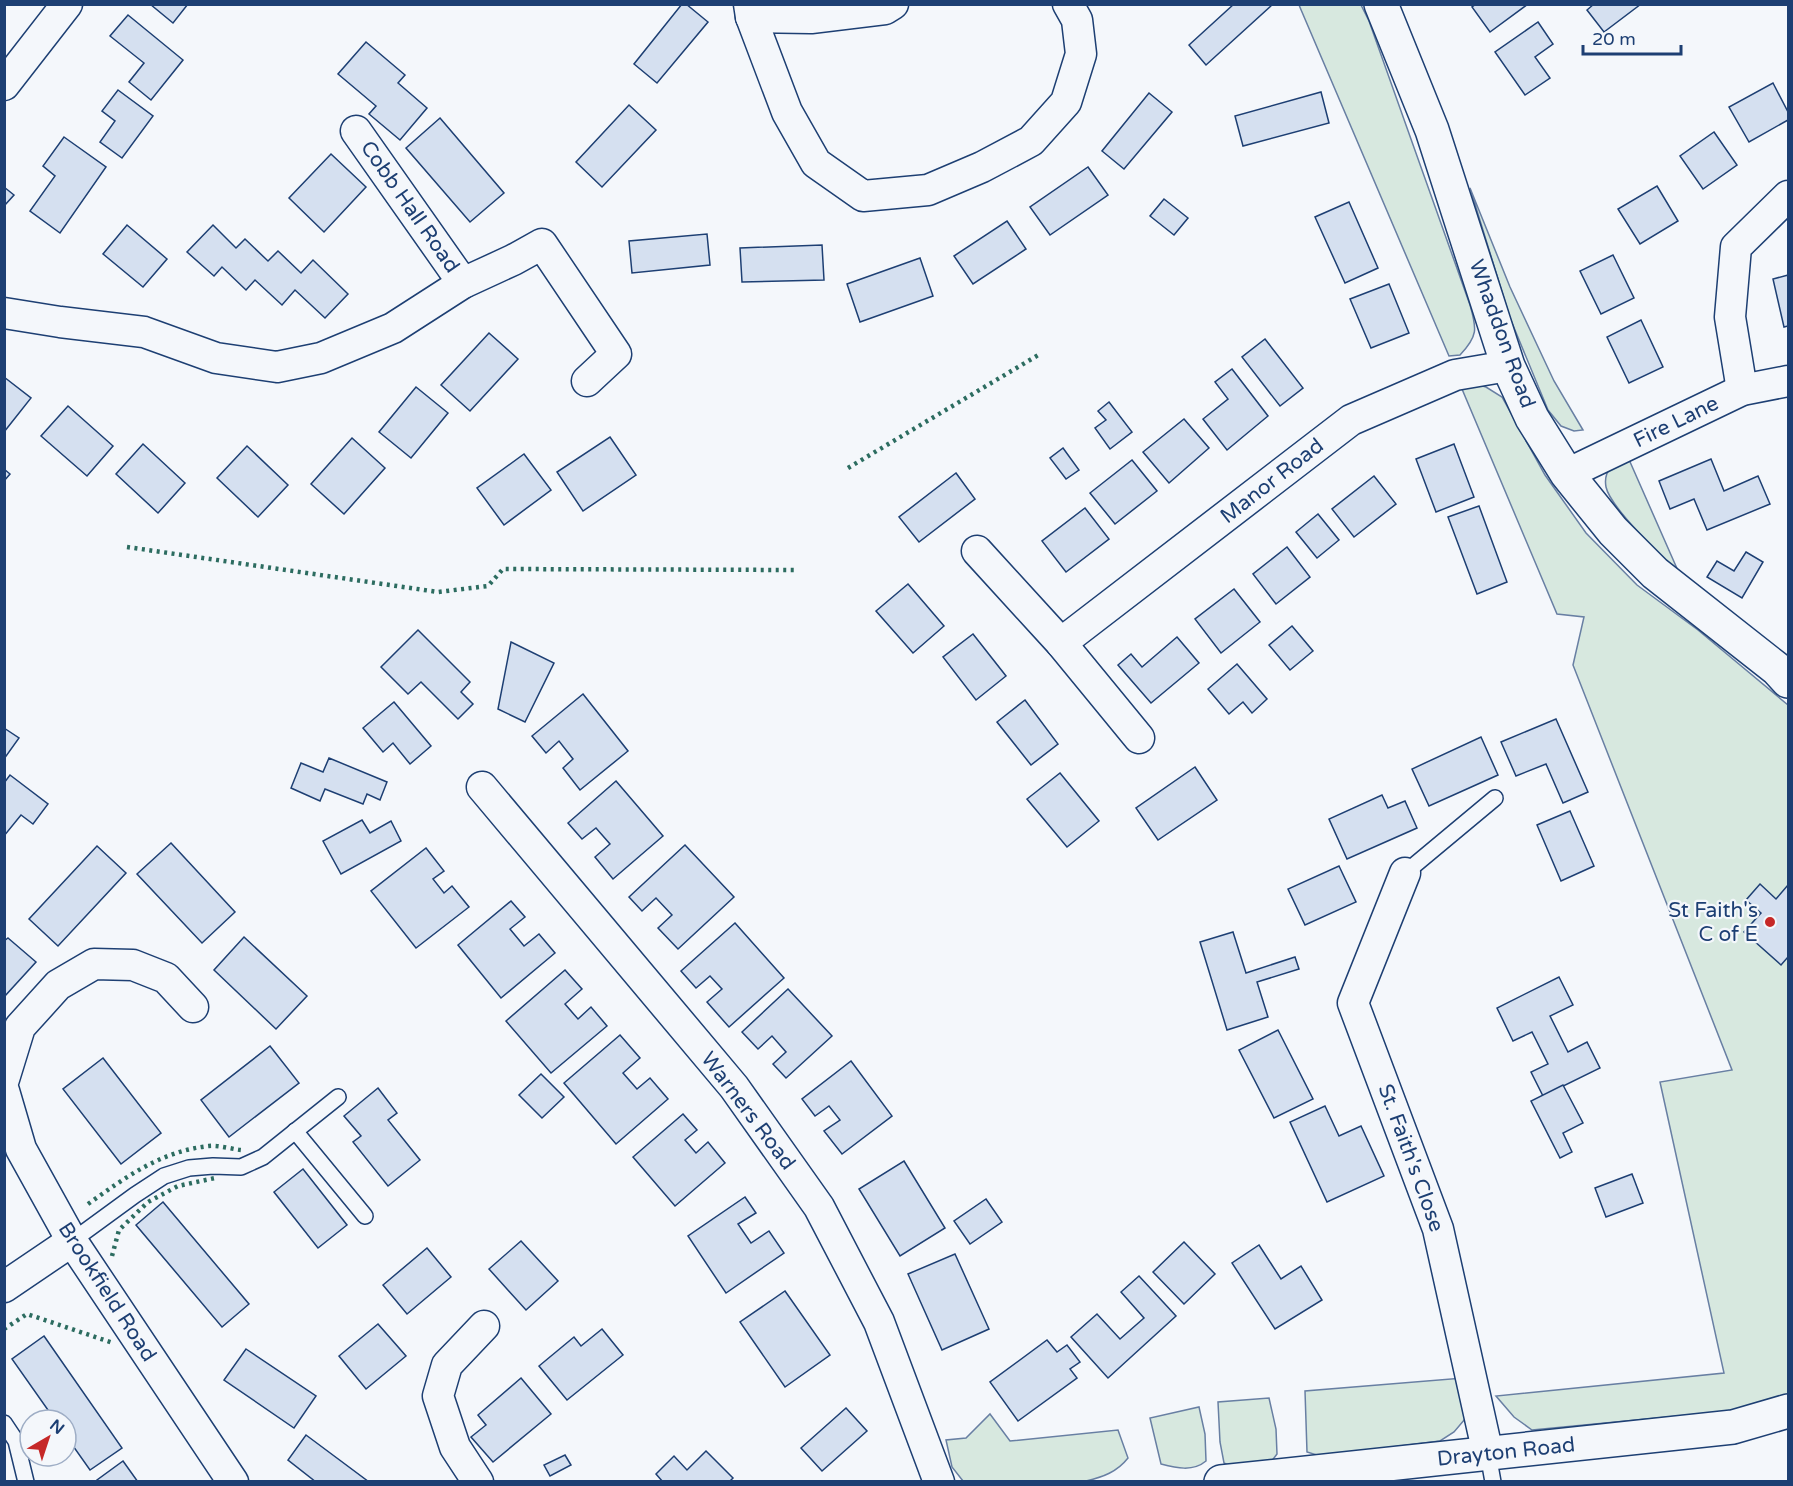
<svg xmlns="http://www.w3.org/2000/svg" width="1793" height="1486" font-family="'Varela Round',sans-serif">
  <rect width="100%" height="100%" fill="#f4f7fb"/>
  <g fill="#d7e8df" stroke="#687fa3" stroke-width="1.5">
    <path d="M1299,5h62l8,16 101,284c7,24 8,31 -10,50l-11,1z"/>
    <path d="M1470,188l40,99 44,94 29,49 -9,1 -13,-5 -13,-16 -38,-92z"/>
    <path d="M1472,383l14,4 16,10 43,78 41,58 51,52 61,45 90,75v693l-11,5 -57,9 -188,18 -18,-13 -18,-21 228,-23 -64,-291 72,-12 -159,-405 11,-48 -27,-3 -95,-225z"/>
    <path d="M1627,455l52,118c-17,-16 -69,-66 -73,-86 -3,-16 8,-26 21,-32z"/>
    <path d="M1463,1378l2,41 -11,13 -14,9 -120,15 -13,-4 -2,-61z"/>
    <path d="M1269,1398l7,31 1,25 -6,8 -39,5 -8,-4 -4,-21 -2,-40z"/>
    <path d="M1199,1407l6,27 1,27c-13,11 -30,7 -45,3l-11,-46z"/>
    <path d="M990,1414l20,27 108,-11 10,28c-11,14 -25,19 -42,23h-123l-11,-14 -6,-27 20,-2z"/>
  </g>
  <g fill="#d5e0f0" stroke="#1d3f73" stroke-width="1.5">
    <path d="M150,4h38l-15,19z"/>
    <path d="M682,4h4l22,18 -51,61 -23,-19z"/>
    <path d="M1234,4h39l-67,61 -17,-20z"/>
    <path d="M1476,4h52l-38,28 -18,-25z"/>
    <path d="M1594,4h47l-37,28 -17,-22z"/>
    <path d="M128,15l55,45 -32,40 -22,-18 15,-19 -34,-27z"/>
    <path d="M1538,22l15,22 -18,13 15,21 -25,17 -30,-43z"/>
    <path d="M366,42l39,33 -7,8 29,25 -27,32 -31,-26 7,-8 -38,-32z"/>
    <path d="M1773,83l15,29v8l-39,22 -20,-35z"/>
    <path d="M118,90l35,26 -31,42 -22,-16 15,-21 -13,-10z"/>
    <path d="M1321,92l8,31 -86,23 -8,-30z"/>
    <path d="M1149,93l23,19 -48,57 -22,-18z"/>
    <path d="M629,105l27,25 -54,57 -26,-25z"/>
    <path d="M440,118l64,75 -34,29 -64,-74z"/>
    <path d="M1714,132l23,33 -34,24 -23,-33z"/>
    <path d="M64,137l42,30 -46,66 -30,-22 25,-35 -12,-10z"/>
    <path d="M331,154l35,33 -42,45 -35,-34z"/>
    <path d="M1088,167l20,28 -58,40 -20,-28z"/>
    <path d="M1657,186l21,35 -38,23 -22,-35z"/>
    <path d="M4,187l10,8 -10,11z"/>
    <path d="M1164,199l24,19 -14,17 -24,-19z"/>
    <path d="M1349,202l29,66 -33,15 -30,-66z"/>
    <path d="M1007,221l19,28 -53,35 -19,-28z"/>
    <path d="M127,225l40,34 -24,28 -40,-33z"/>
    <path d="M213,225l23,23 9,-9 23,22 10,-10 23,22 12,-13 35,34 -23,24 -30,-28 -13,15 -27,-25 -9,10 -24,-23 -8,9 -27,-24z"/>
    <path d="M707,234l3,31 -78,8 -3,-32z"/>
    <path d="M822,245l2,35 -82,2 -2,-34z"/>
    <path d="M1613,255l21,43 -33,16 -21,-43z"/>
    <path d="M920,258l13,38 -73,26 -13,-38z"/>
    <path d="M1788,275v51l-4,1 -11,-48z"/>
    <path d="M1389,284l20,49 -38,15 -21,-49z"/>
    <path d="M1641,320l22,47 -34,16 -22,-46z"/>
    <path d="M489,333l29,26 -48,52 -29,-26z"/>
    <path d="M1265,339l38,49 -23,18 -38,-49z"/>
    <path d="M1232,369l36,47 -41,34 -24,-31 25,-20 -13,-17z"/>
    <path d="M4,377l27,21 -27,34z"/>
    <path d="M416,387l32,26 -37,45 -32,-26z"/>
    <path d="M1109,402l23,30 -22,17 -15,-21 11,-8 -8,-9z"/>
    <path d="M68,406l45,40 -26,30 -46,-40z"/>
    <path d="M1184,419l25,29 -40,35 -26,-31z"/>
    <path d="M610,437l26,38 -53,36 -26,-39z"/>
    <path d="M352,438l33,30 -41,46 -33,-30z"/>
    <path d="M143,444l42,39 -27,30 -42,-39z"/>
    <path d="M1454,444l20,53 -38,15 -20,-53z"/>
    <path d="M247,446l41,39 -30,32 -41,-39z"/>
    <path d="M1063,448l16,22 -13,9 -16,-21z"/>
    <path d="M524,454l27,36 -47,35 -27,-37z"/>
    <path d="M1711,459l13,32 34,-15 12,28 -63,26 -13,-31 -24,10 -11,-28z"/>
    <path d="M1132,460l25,31 -42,33 -25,-31z"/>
    <path d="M4,469l6,5 -6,7z"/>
    <path d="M956,473l19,26 -56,43 -20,-25z"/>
    <path d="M1374,476l22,28 -42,33 -22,-28z"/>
    <path d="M1479,506l28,76 -30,12 -29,-77z"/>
    <path d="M1085,508l24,31 -43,33 -24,-31z"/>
    <path d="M1318,514l21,26 -22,18 -21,-26z"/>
    <path d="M1287,547l23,30 -34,27 -23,-30z"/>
    <path d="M1746,552l17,10 -21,36 -35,-21 10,-16 17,10z"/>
    <path d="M908,584l36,42 -31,27 -37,-42z"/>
    <path d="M1234,589l26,33 -39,31 -26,-34z"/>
    <path d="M1292,626l21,25 -23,19 -21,-25z"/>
    <path d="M418,630l52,52 -9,10 12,12 -15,15 -37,-37 -13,12 -27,-27z"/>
    <path d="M973,634l33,42 -30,24 -33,-43z"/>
    <path d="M1177,637l22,26 -48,40 -33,-38 13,-11 11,13z"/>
    <path d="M511,642l43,21 -29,59 -27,-13z"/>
    <path d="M1237,664l30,35 -15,14 -9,-11 -14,12 -21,-25z"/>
    <path d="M583,694l45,57 -48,39 -17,-22 10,-9 -14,-18 -13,12 -14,-17z"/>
    <path d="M1025,700l33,44 -27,21 -34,-43z"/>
    <path d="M394,702l37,44 -21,18 -17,-21 -10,9 -20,-24z"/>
    <path d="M1556,719l32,73 -25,11 -17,-39 -30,12 -15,-34z"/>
    <path d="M4,728l15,10 -15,21z"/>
    <path d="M1481,737l17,38 -69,31 -17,-37z"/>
    <path d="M329,758l58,24 -7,18 -13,-6 -4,10 -38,-15 -5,12 -29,-13 10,-25 22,9z"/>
    <path d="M1195,767l22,33 -59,40 -22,-32z"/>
    <path d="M1060,773l39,48 -32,26 -40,-48z"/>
    <path d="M10,775l38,29 -15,20 -12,-9 -17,21v-53z"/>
    <path d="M616,781l47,55 -50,43 -18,-22 15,-13 -14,-16 -14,11 -14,-16z"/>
    <path d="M1382,795l6,13 17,-7 12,27 -70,31 -18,-40z"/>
    <path d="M1570,811l24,55 -33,15 -24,-56z"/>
    <path d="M362,820l8,13 21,-12 10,20 -60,33 -18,-33z"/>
    <path d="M171,843l64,69 -33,31 -65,-69z"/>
    <path d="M685,845l49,52 -56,52 -20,-21 14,-13 -16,-17 -14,13 -13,-14z"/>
    <path d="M97,846l29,27 -68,73 -29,-27z"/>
    <path d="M426,848l18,23 -11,8 11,14 8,-7 17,21 -53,41 -45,-57z"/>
    <path d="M1339,866l17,36 -51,23 -17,-36z"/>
    <path d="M1760,884l16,15 12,-14v72l-7,8 -37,-33 17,-19 -15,-13z"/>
    <path d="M511,901l14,16 -15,12 14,17 15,-12 16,19 -54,45 -43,-53z"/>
    <path d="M735,923l49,55 -55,49 -22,-25 15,-13 -12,-13 -14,12 -15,-17z"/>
    <path d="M1233,932l13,41 49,-16 4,12 -42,13 11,35 -41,13 -27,-88z"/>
    <path d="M244,937l63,59 -31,33 -62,-59z"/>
    <path d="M8,938l28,24 -32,35v-56z"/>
    <path d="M565,970l17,19 -17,15 13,15 13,-12 16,19 -56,47 -45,-52z"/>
    <path d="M1559,977l14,28 -23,11 18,36 19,-10 13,26 -57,28 -12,-24 17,-8 -16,-32 -19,9 -16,-33z"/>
    <path d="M788,989l44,47 -46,42 -13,-14 13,-12 -14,-16 -14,13 -16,-17z"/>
    <path d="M1278,1030l35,69 -39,19 -35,-68z"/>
    <path d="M620,1035l20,23 -17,15 14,16 13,-11 18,21 -52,45 -52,-61z"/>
    <path d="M270,1046l29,37 -70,54 -28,-37z"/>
    <path d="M103,1058l58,75 -40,31 -58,-75z"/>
    <path d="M851,1061l41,55 -50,38 -18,-23 16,-11 -11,-14 -14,10 -13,-17z"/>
    <path d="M541,1074l23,23 -22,21 -23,-23z"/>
    <path d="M1563,1085l20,38 -20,10 9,19 -12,6 -29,-57z"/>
    <path d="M378,1088l19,25 -9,7 32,40 -32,26 -35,-44 8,-6 -17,-20z"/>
    <path d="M1325,1106l14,30 22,-10 23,50 -57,26 -37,-80z"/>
    <path d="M683,1114l14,16 -12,10 11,13 12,-11 17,21 -50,43 -42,-49z"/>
    <path d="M904,1161l41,67 -45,28 -41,-67z"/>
    <path d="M303,1169l44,56 -29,23 -44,-56z"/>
    <path d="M1632,1174l11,29 -37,14 -11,-29z"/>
    <path d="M745,1197l11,16 -18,11 13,19 18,-12 15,22 -58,40 -38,-57z"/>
    <path d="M986,1199l16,23 -32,22 -16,-23z"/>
    <path d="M163,1202l86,102 -27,23 -86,-102z"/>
    <path d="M521,1241l37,40 -32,29 -37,-41z"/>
    <path d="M1184,1242l31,32 -31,30 -31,-32z"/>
    <path d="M1259,1245l22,34 20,-13 21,34 -47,29 -43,-66z"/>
    <path d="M427,1248l24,29 -44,37 -24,-29z"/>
    <path d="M955,1254l34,75 -47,21 -34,-76z"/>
    <path d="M1139,1276l37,40 -68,62 -37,-41 26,-23 23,25 24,-21 -23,-26z"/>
    <path d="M785,1291l45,64 -45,32 -45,-65z"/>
    <path d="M378,1324l28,32 -40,33 -27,-33z"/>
    <path d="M602,1329l21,26 -56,45 -28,-34 35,-29 7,9z"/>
    <path d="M44,1336l78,112 -32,22 -24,-34v-16h-11l-43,-61z"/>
    <path d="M1047,1340l10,12 10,-7 13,17 -10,7 7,9 -59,43 -28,-39z"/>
    <path d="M246,1349l70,47 -22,32 -70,-48z"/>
    <path d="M521,1378l30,36 -58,48 -22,-25 15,-12 -8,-10z"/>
    <path d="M846,1408l21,23 -45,40 -21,-23z"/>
    <path d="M306,1435l63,47h-53l-28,-22z"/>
    <path d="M706,1451l27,27 -4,4h-66l-7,-8 18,-18 13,14z"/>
    <path d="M565,1455l6,10 -21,11 -6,-11z"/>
    <path d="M123,1461l15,21h-40l-1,-2z"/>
  </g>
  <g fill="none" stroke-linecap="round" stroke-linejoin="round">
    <g stroke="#1d3f73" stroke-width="18">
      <g id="service">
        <path d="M1405,873l90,-75"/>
        <path d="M295,1131l70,85"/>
        <path d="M72,1241l63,-46 29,-19 25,-8 24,-2 28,1 22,-10 75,-60"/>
        <path d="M4,1423l12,18 10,41"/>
        <path d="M1488,1454l5,28"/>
      </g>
    </g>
    <g stroke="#1d3f73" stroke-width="33">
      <g id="minor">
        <path d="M749,4l2,13 36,95 29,51 47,33 65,-6 54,-23 49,-26 35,-39 15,-48 -4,-34 -9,-16"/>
        <path d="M751,17l60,1 74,-9 8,-5"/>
        <path d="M4,85l63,-81"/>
        <path d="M356,131l107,152"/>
        <path d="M4,313l56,9 84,10 72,26 61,9 44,-9 72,-30 70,-45 50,-23 29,-16 74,110 -29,27"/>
        <path d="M1742,390l-12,-73 6,-70 52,-51"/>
        <path d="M1567,474l175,-84 46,-9"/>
        <path d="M977,551l84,92 78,95"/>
        <path d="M1061,643l290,-223 104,-45 53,-9"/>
        <path d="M482,787l252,300 85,120 60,115 60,160"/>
        <path d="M1405,873l-52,130 85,226 50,225"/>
        <path d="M4,1079l16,-52 38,-42 36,-21 39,1 33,13 27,29"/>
        <path d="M4,1091l17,58 51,92 161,241"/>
        <path d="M4,1287l68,-46"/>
        <path d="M478,1482l-23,-35 -17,-51 9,-31 37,-39"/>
      </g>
    </g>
    <g stroke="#1d3f73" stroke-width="36">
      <g id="tertiary">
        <path d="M1381,4l51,126 76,236 24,52 35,56 46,57 42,42 122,96 11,12"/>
        <path d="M1221,1482l512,-55 55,-16"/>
      </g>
    </g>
    <use href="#service" stroke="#f4f7fb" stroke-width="15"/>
    <use href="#minor" stroke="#f4f7fb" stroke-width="30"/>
    <use href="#tertiary" stroke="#f4f7fb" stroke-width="33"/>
    <g stroke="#2c6c60" stroke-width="4.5" stroke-dasharray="3 4.5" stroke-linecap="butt">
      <path d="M848,468l192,-114"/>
      <path d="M127,547l311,45 50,-6 15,-17 293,1"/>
      <path d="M88,1204c38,-27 73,-53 121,-58 10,-1 22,3 32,4"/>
      <path d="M112,1256l7,-26 29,-28 30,-16 37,-8"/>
      <path d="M4,1329l23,-15 86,29"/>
    </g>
  </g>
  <circle fill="#c62828" stroke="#f4f7fb" stroke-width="2" cx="1770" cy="922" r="6"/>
  <g text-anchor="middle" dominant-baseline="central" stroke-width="4.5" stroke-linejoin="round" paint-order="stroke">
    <g font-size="21" fill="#1d3f73" stroke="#f4f7fb">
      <text transform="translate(410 207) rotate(55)">Cobb Hall Road</text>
      <text transform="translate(1502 334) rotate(70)">Whaddon Road</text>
      <text transform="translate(1676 422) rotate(-26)">Fire Lane</text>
      <text transform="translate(1272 481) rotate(-38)">Manor Road</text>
      <text transform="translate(748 1111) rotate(53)">Warners Road</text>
      <text transform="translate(1411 1158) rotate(70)">St. Faith's Close</text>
      <text transform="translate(107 1292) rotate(57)">Brookfield Road</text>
      <text transform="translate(1506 1452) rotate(-6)">Drayton Road</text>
    </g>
    <g font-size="21" fill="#1d3f73" stroke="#f4f7fb" text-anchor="end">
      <text x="1758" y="910">St Faith's<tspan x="1758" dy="24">C of E</tspan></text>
    </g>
  </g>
  <rect width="1793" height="1486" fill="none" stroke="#1d3f73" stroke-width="12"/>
  <g transform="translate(48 1438) rotate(39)"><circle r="28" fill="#f4f7fb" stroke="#9eadc5" stroke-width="1.5"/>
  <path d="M0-4.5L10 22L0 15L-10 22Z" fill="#c62828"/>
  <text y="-9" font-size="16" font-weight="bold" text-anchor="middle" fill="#1d3f73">N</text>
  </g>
  <path d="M1583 45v9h98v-9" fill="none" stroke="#1d3f73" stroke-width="3"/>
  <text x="1592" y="45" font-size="18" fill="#1d3f73" stroke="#f4f7fb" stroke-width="4.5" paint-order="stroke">20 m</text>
</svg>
